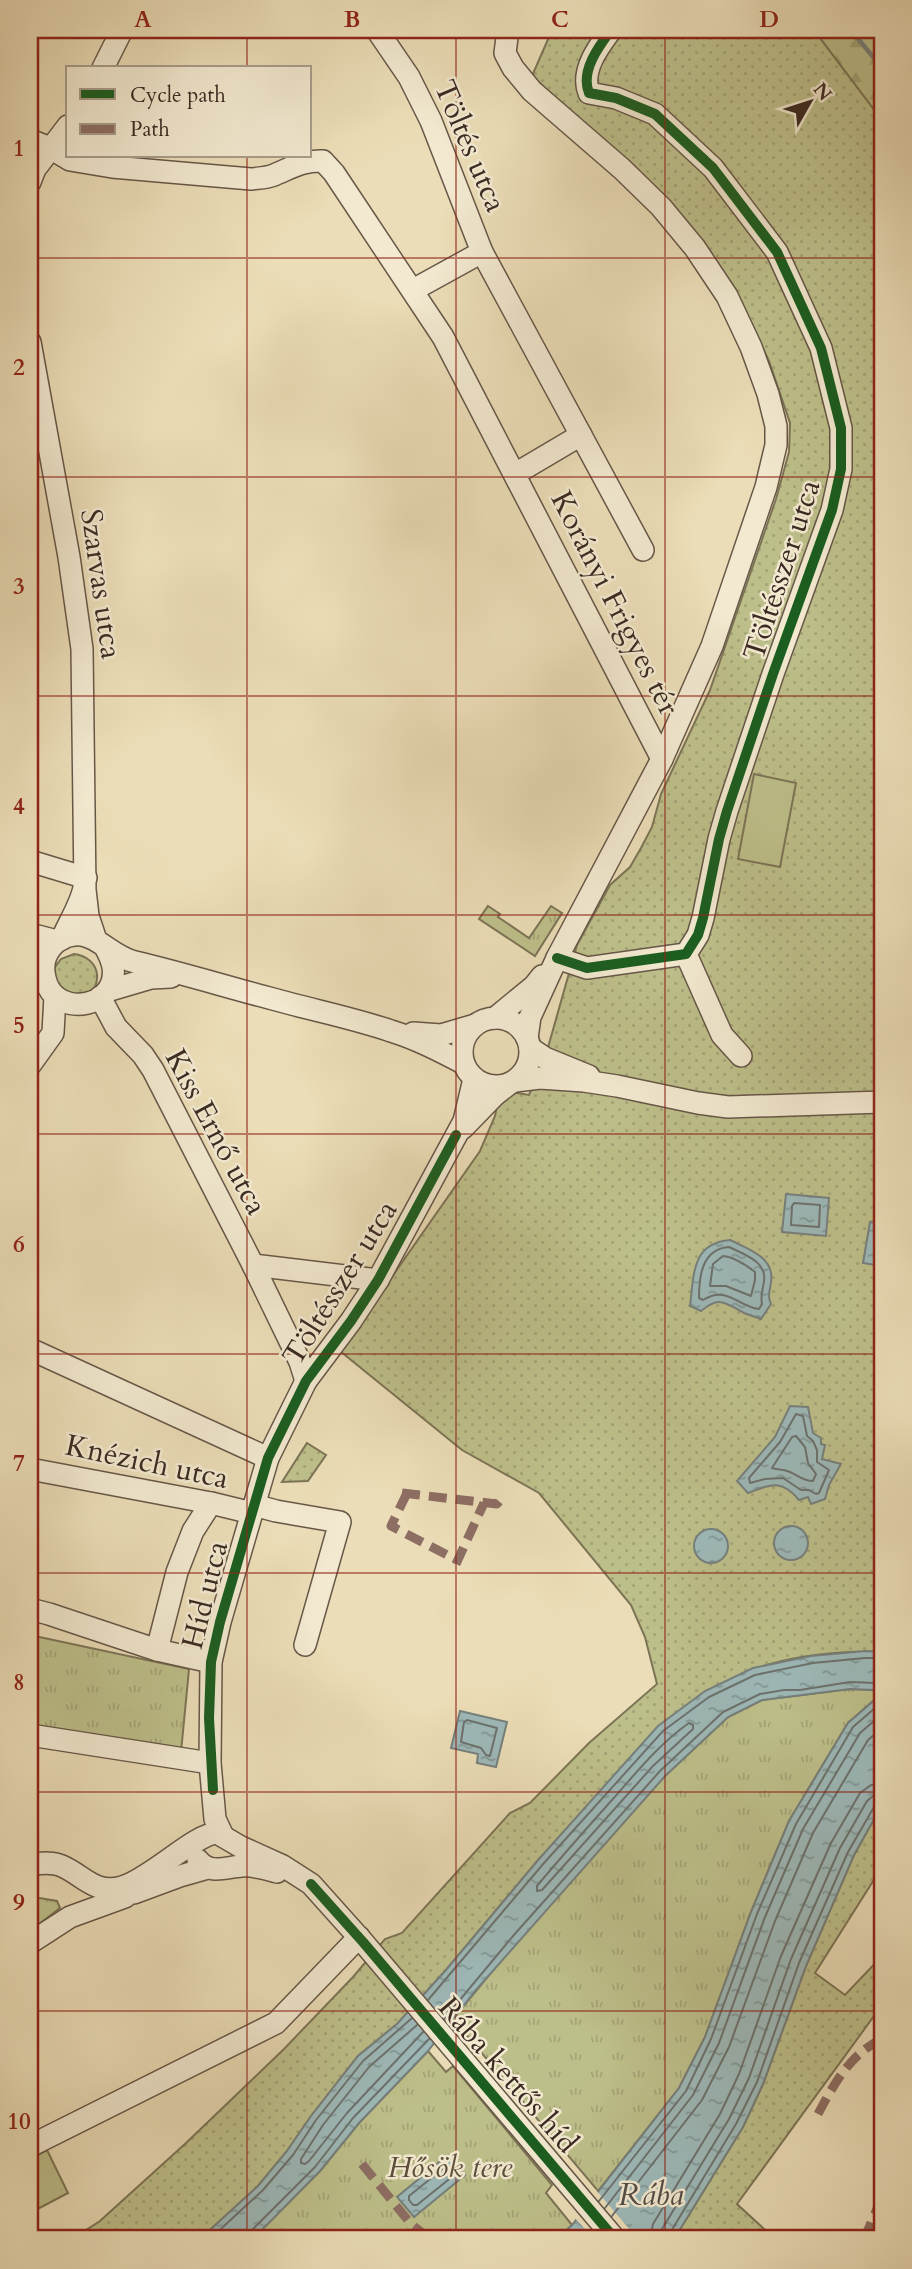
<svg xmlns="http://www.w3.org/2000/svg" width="912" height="2269" font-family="Cardo,serif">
  <defs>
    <pattern id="grass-dots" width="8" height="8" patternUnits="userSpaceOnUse" patternTransform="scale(1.75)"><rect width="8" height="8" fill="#bdbf8a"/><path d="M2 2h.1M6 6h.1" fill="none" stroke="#a3a477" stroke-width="1.8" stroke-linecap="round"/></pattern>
    <pattern id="forest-firs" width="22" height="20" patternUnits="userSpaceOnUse" patternTransform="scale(1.75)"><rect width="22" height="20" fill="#bdbf8a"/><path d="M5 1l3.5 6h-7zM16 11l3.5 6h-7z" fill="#a3a477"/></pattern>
    <pattern id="park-tufts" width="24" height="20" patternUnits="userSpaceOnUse" patternTransform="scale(1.75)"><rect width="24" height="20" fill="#bdbf8a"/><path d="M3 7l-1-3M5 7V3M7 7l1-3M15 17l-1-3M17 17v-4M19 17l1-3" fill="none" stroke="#a3a477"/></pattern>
    <pattern id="water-ripples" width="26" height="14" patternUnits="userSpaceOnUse" patternTransform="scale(1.75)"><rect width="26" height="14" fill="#9db9b9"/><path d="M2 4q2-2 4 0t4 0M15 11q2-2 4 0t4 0" fill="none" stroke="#819796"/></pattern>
  </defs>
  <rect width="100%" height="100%" fill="#ebddb7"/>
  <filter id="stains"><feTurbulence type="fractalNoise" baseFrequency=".00286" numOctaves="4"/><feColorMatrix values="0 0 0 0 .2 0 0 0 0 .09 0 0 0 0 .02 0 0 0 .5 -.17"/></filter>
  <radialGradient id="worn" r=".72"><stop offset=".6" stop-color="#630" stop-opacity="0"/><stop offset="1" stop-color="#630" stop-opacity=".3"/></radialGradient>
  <g fill="url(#grass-dots)" stroke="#7c7456" stroke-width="2">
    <path d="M552,30h262l68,90v1532c-48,-2 -108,5 -150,27l-193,180 -93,111 -49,54 -39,32 -47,60 -24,35 -29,35 -58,53h-128l28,-18 86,-78 98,-94 69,-72 32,-38 17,-6 108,-120 20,-10 59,-60 68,-59 -12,-47 -14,-32 -92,-112 -77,-43 -122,-99 140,-200 15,-35 5,-26 29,5 16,-37 32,-113 33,-60 20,-18 11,-19 11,-21 9,-33 49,-104 66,-191 13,-47 1,-29 -21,-62 -30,-64 -34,-53 -77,-80 -96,-88z"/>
    <path d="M74,954c24,3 31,27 13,43l-29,-4 -6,-22 9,-12z"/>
    <path d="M307,1443l19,12 -18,26 -26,1z"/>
    <path d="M882,1805v62l-67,106 30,22 37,-39v49l-145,199 38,35h-101l69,-112 20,-43 43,-118 48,-111z"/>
  </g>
  <path fill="url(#forest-firs)" stroke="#7c7456" stroke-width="2" d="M814,30h68v90z"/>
  <g fill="url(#park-tufts)" stroke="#7c7456" stroke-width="2">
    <path d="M488,906l12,8 -2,3 31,21 22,-32 11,7 -27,43 -56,-37z"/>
    <path d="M30,1635l159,34 -8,83 -151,-26z"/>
    <path d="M850,1689l25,1 4,6 -31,27 -59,98 -38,91 -46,125 -26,51 -81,103 -145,-172 65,-79 147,-164 63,-59 34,-17z"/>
    <path d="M30,1889l3,1v7l24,4 3,7 -30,23z"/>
    <path d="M428,2051l18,21 7,-6 99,119 -6,8 26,32 -15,14h-305l68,-68 39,-48z"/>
  </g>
  <g fill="#bdbf8a" stroke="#7c7456" stroke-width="2">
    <path d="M754,774l42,9 -16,84 -42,-8z"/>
    <path d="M47,2150l21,43 -38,20v-54z"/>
  </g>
  <g fill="url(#water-ripples)" stroke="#76807d" stroke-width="2">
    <path d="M786,1194l43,4 -3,38 -44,-4z"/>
    <path d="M870,1222l12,2v42l-19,-3z"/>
    <path d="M730,1240c18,9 45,17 41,42 -1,9 -4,14 0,22l-10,15c-5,-2 -12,-4 -17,-6 -19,-10 -24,-18 -43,-2l-11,-5c4,-30 1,-63 40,-66z"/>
    <path d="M790,1406l18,1 5,26 8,5v6l4,1 -3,14 19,5 -12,21 -4,14 -14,5 -3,-7 -9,3c-17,-21 -28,-16 -51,-7l-11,-12 38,-44z"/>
    <circle cx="791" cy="1543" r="17"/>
    <circle cx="711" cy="1546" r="17"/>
    <path d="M865,1651l17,1v153l-28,50 -48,111 -43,118 -20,43 -69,112h-117l15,-14 107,-137 26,-51 46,-125 38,-91 59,-98 31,-27 -4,-6 -25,-1 -88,11 -34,17 -63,59 -190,215 -47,60 -69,72 -39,48 -66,67 -2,1h-52l58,-53 29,-35 24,-35 47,-60 39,-32 49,-54 93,-111 119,-133 47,-35 48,-23 58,-12z"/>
    <path d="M460,1711l47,11 -11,45 -19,-4 1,-9 -27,-6z"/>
    <path d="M448,2155l17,20 -51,42 -17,-20z"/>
  </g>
  <path fill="#ebddb7" d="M595,2189l43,50h-44l-20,-22z"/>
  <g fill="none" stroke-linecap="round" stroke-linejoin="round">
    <g stroke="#6c726e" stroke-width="2">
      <path d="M794,1203l26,2 -1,22 -28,-2 1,-19z"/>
      <path d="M729,1247c14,7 38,14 35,34 -1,8 -4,15 -2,23l-3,5c-22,-3 -32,-24 -56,-9l-4,-2c0,-22 3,-49 30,-51z"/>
      <path d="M723,1256c11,1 23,9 32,16v8l-4,16 -25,-10h-16l3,-22z"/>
      <path d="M796,1414l7,2 4,20 6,5 4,9v12l12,8 -10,23 -3,1 -7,-4h-8l-18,-12 -18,1 -15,4 -1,-5 31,-36z"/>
      <path d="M796,1436l9,11 3,16 8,11 -3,7c-10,0 -14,-5 -23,-9 -6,-3 -13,-2 -18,-4l20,-31z"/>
      <path d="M467,1720l30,8 -7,28 -4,-1 -5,-7 -20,-6 3,-20z"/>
      <path d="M689,1723l4,2v4l-40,37 -111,124 -5,1v-5c24,-29 50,-58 75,-86 24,-27 47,-56 77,-77z"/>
      <path d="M428,2000l116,-137 119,-132 46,-34 46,-22 58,-12 52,-5h17"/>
      <path d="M444,2019l69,-83 147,-165 63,-59 37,-18 24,-4h16l50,-8 25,1 7,5"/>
      <path d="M417,2025l-48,42 -46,58 -22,34v4l4,1 4,-3 38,-48 76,-81"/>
      <path d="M445,2167l4,1 4,5v3l-36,29h-4l-4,-5v-4z"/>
      <path d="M599,2201l87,-110 25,-52 46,-125 39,-90 57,-97 29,-25"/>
      <path d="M605,2208l88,-113 26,-52 46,-126 38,-88 57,-96 22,-19"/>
      <path d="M612,2216l90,-116 27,-53 46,-126 38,-88 55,-93 14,-12"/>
      <path d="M210,2239l53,-49 30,-35 23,-35 47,-59 49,-43"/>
      <path d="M248,2239l2,-7 65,-65 38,-49 76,-79"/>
      <path d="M650,2239l3,-15 67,-110 19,-40 42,-118 50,-113 29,-50 11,-8 11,-1"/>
      <path d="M660,2239l2,-10 67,-110 20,-41 42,-119 49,-111 27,-47 6,-5 9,-2"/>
      <path d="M669,2239l1,-6 66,-109 21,-42 42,-119 49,-111 26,-45 8,-4"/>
    </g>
    <path stroke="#76807d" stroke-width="4.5" d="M851,30l31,38"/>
    <g stroke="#675748" stroke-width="24">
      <g id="minor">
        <path d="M377,30l32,47 22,44 51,131 161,298"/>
        <path d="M508,30l-3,23 8,15 19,23 90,78 39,38 34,41 32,48 24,51 17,47 8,32v19l-10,42 -54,159 -50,113 -105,199 -27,59 -3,21"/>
        <path d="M103,68l19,-38"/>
        <path d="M30,140l20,8 20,12 42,7 139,12c7,-1 16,-1 23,-4 17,-7 29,-15 49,-14l11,12 109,164 219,422"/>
        <path d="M30,182l5,-13 33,-43"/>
        <path d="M413,290l69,-38"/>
        <path d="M30,342l39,215 13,92 3,241 3,26 8,24"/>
        <path d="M515,474l66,-39"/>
        <path d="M30,861l56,17"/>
        <path d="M30,934l27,7"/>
        <path d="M62,939c6,-15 20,-37 22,-52"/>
        <path d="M105,947c6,11 11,22 7,35 -7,23 -41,29 -57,14 -7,-6 -10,-15 -11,-24 -2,-18 11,-35 30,-37 21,-3 38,22 61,27 47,11 92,25 138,37 39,11 80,19 118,32 26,8 49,20 72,32"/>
        <path d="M686,954l36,81 19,21"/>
        <path d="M557,958l30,10 99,-14 12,-19 5,-17 16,-79 8,-28 46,-137 59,-164 9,-41v-41l-20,-80 -44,-96 -64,-84 -58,-54 -39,-16 -27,-5c-9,-22 10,-47 22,-63"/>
        <path d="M107,991l44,-13 20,-1"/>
        <path d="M100,997l16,30 27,28 10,15 100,195 47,97 6,19"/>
        <circle cx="496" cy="1052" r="34"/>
        <path d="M495,1018l39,-32 8,-10"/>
        <path d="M413,1033l28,2 34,-10"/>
        <path d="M530,1048l15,10 44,18"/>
        <path d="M30,1065l23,-32 2,-37"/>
        <path d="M515,1081l25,-3 44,3 33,5 81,17 30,4 154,-5"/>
        <path d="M463,1128l32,-33 14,-11"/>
        <path d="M253,1265l125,15"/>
        <path d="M30,1349l238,109"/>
        <path d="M30,1469l181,34 41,10"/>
        <path d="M254,1505l22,6 64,11 -35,123"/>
        <path d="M30,1609l19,5 108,36 54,12"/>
        <path d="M157,1650l20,-78 16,-41 18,-28"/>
        <path d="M30,1735l180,28"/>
        <path d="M222,1834l-7,-15 -5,-56 1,-101 9,-40 48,-164 38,-77 45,-60 27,-41 86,-159 10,-42"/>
        <path d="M198,1860c12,15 28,7 44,6 11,-1 24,3 35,6"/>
        <path d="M35,1864c9,-1 18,-2 27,2 21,9 33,29 60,21 27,-7 74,-54 95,-54l24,14 42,19 28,18 52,58 252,297"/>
        <path d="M134,1893l46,-17 28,-8"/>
        <path d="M30,1943l40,-26 55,-20"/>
        <path d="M30,2146l246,-123 83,-86"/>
      </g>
    </g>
    <use href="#minor" stroke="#f2e9d0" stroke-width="21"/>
    <g stroke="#8d6e63" stroke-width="9" stroke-dasharray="18 9" stroke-linecap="butt">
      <path d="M402,1493l95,11 4,-5"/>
      <path d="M407,1493l-16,33 66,34"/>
      <path d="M456,1564l28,-61"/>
      <path d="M818,2114c16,-30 32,-60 64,-75"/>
      <path d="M362,2164l49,60 19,15"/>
      <path d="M864,2239l18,-42"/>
    </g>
    <g stroke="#f2e9d0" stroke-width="15">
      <g id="cycleway">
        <path d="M557,958l30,10 99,-14 12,-19 5,-17 16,-79 8,-28 46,-137 59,-164 9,-41v-41l-20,-80 -44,-96 -64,-84 -58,-54 -39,-16 -27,-5c-9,-22 10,-47 22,-63"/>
        <path d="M213,1790l-4,-72 2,-56 9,-40 48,-164 38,-77 45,-60 27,-41 78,-145"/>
        <path d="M311,1884l52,58 252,297"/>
      </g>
    </g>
    <use href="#cycleway" stroke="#1b5e20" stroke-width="10"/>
  </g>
  <path fill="none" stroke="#8f2418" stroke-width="2" stroke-opacity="0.55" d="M247,30v38M456,30v2209M665,30v2209M247,156v2083M30,258h852M30,477h852M30,696h852M30,915h852M30,1134h852M30,1354h852M30,1573h852M30,1792h852M30,2011h852"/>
  <g text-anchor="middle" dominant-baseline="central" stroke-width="5" stroke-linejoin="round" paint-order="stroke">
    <g font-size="30" fill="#3b2a23" stroke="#f2e9d0">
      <text transform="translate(470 146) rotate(67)">Töltés utca</text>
      <text transform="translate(782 570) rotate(-72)">Töltésszer utca</text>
      <text transform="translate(101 584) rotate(82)">Szarvas utca</text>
      <text transform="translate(615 603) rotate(63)">Korányi Frigyes tér</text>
      <text transform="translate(216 1132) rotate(62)">Kiss Ernő utca</text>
      <text transform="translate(340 1283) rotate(-58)">Töltésszer utca</text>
      <text transform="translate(147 1462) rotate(12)">Knézich utca</text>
      <text transform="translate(205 1595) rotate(-76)">Híd utca</text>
      <text transform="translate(508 2075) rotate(49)">Rába kettős híd</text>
    </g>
    <g font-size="30" font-style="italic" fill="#5c4f3d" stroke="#f2e9d0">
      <text x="450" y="2167">Hősök tere</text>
    </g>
    <g font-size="32" font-style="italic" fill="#544e48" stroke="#f2e9d0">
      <text x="651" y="2195">Rába</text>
    </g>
  </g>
  <rect width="912" height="2269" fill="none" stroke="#ebddb7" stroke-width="77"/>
  <rect x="66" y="66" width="245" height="91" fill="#f2e9d0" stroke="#a99d8b" stroke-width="2"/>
  <rect x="80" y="89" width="35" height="10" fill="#1b5e20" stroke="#a99d8b" stroke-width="2"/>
  <text x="130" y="102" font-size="21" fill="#3b2a23">Cycle path</text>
  <rect x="80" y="124" width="35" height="10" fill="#8d6e63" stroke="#a99d8b" stroke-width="2"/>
  <text x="130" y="136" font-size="21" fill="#3b2a23">Path</text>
  <g transform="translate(810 102) rotate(51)" stroke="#f2e9d0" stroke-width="5" paint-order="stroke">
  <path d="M0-5L12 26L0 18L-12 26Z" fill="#3b2a23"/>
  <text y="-10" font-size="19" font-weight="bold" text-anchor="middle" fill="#3b2a23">N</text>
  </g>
  <rect x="38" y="38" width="836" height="2192" fill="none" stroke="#8f2418" stroke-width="2.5"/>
  <g font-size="23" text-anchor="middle" font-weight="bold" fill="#8f2418">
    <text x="143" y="27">A</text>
    <text x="352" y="27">B</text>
    <text x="560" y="27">C</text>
    <text x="769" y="27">D</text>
    <text x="19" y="156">1</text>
    <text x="19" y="375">2</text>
    <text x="19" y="594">3</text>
    <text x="19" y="814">4</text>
    <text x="19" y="1033">5</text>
    <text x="19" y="1252">6</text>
    <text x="19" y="1471">7</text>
    <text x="19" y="1690">8</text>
    <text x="19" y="1910">9</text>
    <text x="19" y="2129">10</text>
  </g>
  <rect width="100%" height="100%" filter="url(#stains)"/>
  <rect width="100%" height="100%" fill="url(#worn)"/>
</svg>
